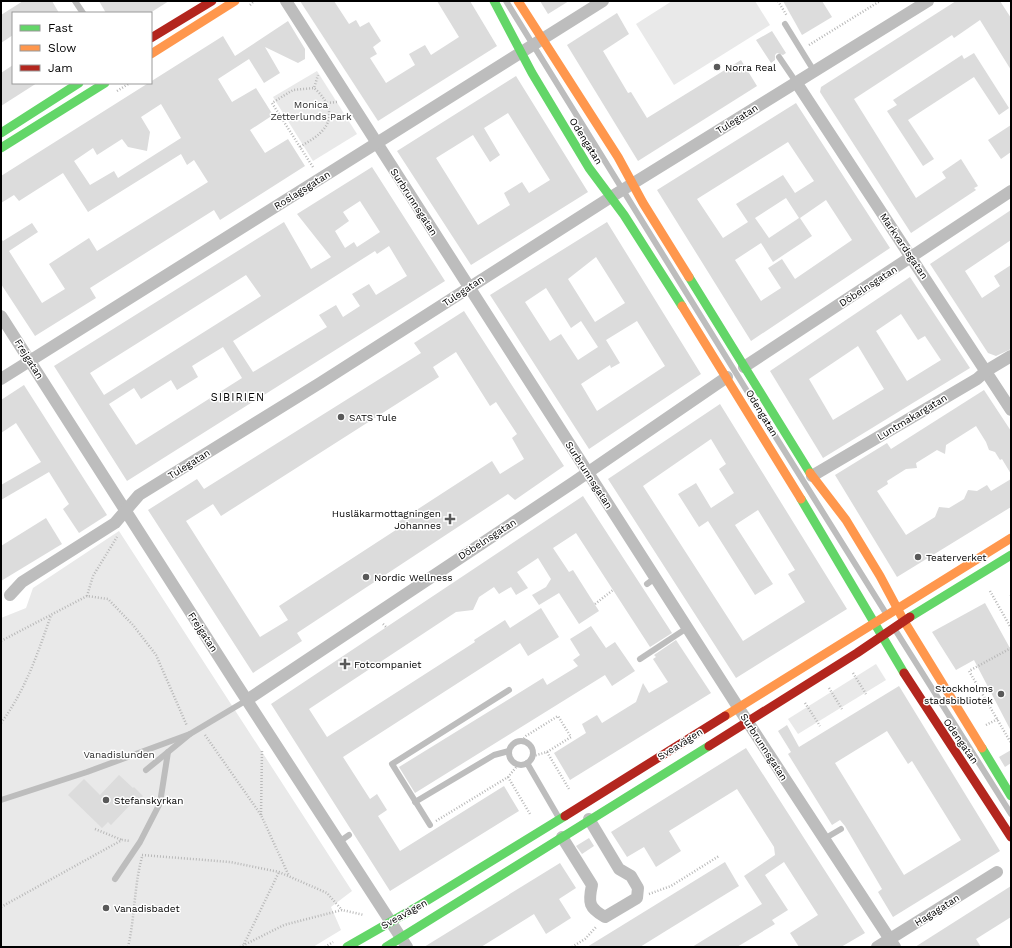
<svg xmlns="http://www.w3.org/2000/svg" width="1012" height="948" font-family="'Work Sans',sans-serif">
  <rect width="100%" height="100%" fill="#fff"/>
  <g fill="#e9e9e9">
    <path d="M672,1h83l15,24 -96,60 -38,-61z"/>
    <path d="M317,71l40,63 -44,27 -40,-64z"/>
    <path d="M119,531l233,360 -21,16 10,23 -28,17h-312v-329l25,-10 7,-20z"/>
    <path d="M876,664l10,16 -88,54 -10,-15z"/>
  </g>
  <g fill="#dcdcdc" fill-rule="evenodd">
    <path d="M23,1h29l7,12h-46v22l-12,8v-28z"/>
    <path d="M99,1h70l-19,12h-44z"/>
    <path d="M300,1h34l15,23 7,-4 4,7 9,-5 12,19 -8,6 4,7 -7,4 16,25 29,-18 -6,-11 16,-9 6,10 28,-18 -22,-36h33l27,45 -119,75z"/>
    <path d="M540,1h29l-21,13z"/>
    <path d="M783,1h39l10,16 -30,18z"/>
    <path d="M956,1h44l11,17v52l-31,-50 -26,18 -2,-3 -98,64 62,99 30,-20 -4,-6 19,-13 17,27 -4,2 2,2 -65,43 -91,-141 1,-5z"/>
    <path d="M617,13l12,21 -26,17 25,42 3,-1 16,26 94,-58 16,26 -119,75 -71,-116z"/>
    <path d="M288,21l17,28v10l-7,4 -33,-16 15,26 -16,10 -15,-24 -31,20 14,23 24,-14 17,27 -23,15 15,23 23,-14 17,27 -85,54 -6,-10 -124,78 6,10 -61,38 -34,-52v-45l2,2 29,-18 6,9 -29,19 33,52 23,-14 -16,-25 40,-26 8,13 111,-69 -14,-22 -7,5 -6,-11 -93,58 -25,-39 -44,28 -5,-6 -13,8v-27l222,-140 12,20zM161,104l20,34 -63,40 -4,-7 -24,14 -16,-24 19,-13 4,7 25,-16 6,8 19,4 3,-19 -9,-15z"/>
    <path d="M772,31l14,22 -3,2 -6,-2 -2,2v5l-4,3 -15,-23z"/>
    <path d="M974,53l35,55 -10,7 -25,-38 -66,43 26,39 -11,7 -36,-55 10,-6 -4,-5 69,-45 2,4z"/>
    <path d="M13,65v18h24l-36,23v-33z"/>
    <path d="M516,76l72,116 -117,73 -74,-114zM508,113l42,67 -21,13 -7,-11 -18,11 6,12 -32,20 -42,-67 37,-23 17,27 10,-7 -16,-27z"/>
    <path d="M796,103l94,145 -139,93 -94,-151zM788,142l26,39 -19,12 -12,-18 -47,29 12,18 -25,16 -26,-39zM786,198l13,20 -30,20 -14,-20zM826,200l26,40 -57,39 -13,-20 -14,9 13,20 -20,13 -26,-41 26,-17 12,19 39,-26 -12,-18z"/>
    <path d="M1011,125v27l-10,7 -13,-19z"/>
    <path d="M372,167l73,114 -318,200 -73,-115 230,-144 27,47 20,-12 -34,-43zM360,201l20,31 -23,15 -3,-5 -9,6 -10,-17 14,-10 -6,-9zM389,246l18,30 -31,19 -7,-11 -17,10 8,12 -17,11 -7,-12 -17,10 8,12 -74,45 -20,-31 142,-90 2,3zM246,275l15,21 -157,99 -14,-22zM223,347l19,31 -106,67 -27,-41 25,-16 7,11 30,-19 6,10 21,-13 -6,-11z"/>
    <path d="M1011,210v30l-46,31 17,27 18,-12 -6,-10 17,-11v84l-15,7 -8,-3 -58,-89z"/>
    <path d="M607,222l94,152 -112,75 -99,-154zM596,257l29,46 -30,19 -27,-43zM546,288l25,40 10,-7 17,26 -20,13 -17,-26 -11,7 -25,-39zM637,321l28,45 -68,45 -16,-27 29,-19 1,3 9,-5 -14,-23z"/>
    <path d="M910,277l60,91 -147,90 -53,-87zM901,314l17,26 7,-4 16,24 -34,21 -31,-50zM858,346l26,43 -51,31 -24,-41z"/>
    <path d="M464,311l100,155 -49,34 -7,-6 -211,139 5,8 -49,32 -105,-163 49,-31 7,10 217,-136 -7,-10zM456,352l34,54 6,-4 21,32 -5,4 12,21 -24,15 -8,-13 -94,61 4,4 -123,80 9,14 -28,17 -74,-116 27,-17 8,12 218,-139 -6,-10z"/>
    <path d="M24,385l83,130 -28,18 -16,-24 6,-5 -20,-32 -48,28v-15l40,-23 -25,-39 -15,10v-33z"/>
    <path d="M984,390l27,41v43l-9,-15 -2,1 -5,-8 -6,-2 -3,-8 -10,-16 -30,19 -1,9 -8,-4 -21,13 1,5 -11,1 -19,12 1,3 -11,7 29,44 29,-18 4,-10 10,1 15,-9 4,-9 9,1 10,-6 4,6 20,-12v28l-114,70 -62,-102 52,-32 4,6z"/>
    <path d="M720,404l127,205 -111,69 -128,-199zM711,439l15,25 -7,5 15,24 -23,15 -15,-25 -18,11 21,33 9,-6 47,74 18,-11 -38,-59 23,-15 37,60 -7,4 17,28 -62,39 -100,-155z"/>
    <path d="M583,496l89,137 -22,14 -74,-114 -23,15 16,24 4,-2 26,41 -20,13 -20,-31 -20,12 -7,-10 14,-8 5,-8 -13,-21 -21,14 11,16 -12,7 -5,-8 -12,7 -5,-7 -15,10 -6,13 -17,2 -147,97 18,28 148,-95 -1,-2 31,-20 5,8 31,-20 18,29 -31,19 -8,-13 -177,114 27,42 7,-5 10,16 -9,6 22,35 104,-65 15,25 -129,80 -119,-187z"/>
    <path d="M46,518l16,26 -61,37v-35z"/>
    <path d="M985,603l26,47v81l-37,-71 -18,10 -24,-38z"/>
    <path d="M591,626l15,22 9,-6 20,29 -23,15 -7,-11 -190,118 -16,-26 144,-89 4,7 31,-19 -5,-6 7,-5 -10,-16z"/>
    <path d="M676,640l35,53 -141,87 -16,-27 32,-20 -4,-9 15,-9 5,8 34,-21 7,-19 6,10 19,-11 -15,-23 3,-2 -2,-2z"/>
    <path d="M899,686l101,165 -107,66 -15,-25 4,-3 -37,-63 -5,-6 -8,5 -44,-71 3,-2 -13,-21 9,-6 12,22zM887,731l21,33 4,-3 49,79 -57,35 -69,-112z"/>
    <path d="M746,748l119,185 -24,14h-42l-9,-14 28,-18 -34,-53 -19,13 23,35 -16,10 3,4 -38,23h-45l70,-43 -18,-28 31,-21 -1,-8 -37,-58 -68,42 12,20 -25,16 -12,-20 -17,10 -16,-25z"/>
    <path d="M1011,750v13l-6,4 -6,-10z"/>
    <path d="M119,775l14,13 1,-1 9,9 -10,10 -2,-2 -20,21 -3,-3 -6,6 -34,-33 16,-16 16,16z"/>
    <path d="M589,838l5,8 -12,8 -6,-8z"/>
    <path d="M725,862l14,24 -70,43 -29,18h-53z"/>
    <path d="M560,863l16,25 -17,11 12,19 -25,16 -12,-20 -53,33h-57z"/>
    <path d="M1011,886v31l-35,22 5,8h-66z"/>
  </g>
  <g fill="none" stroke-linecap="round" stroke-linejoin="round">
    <g stroke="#b8b8b8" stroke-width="2.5" stroke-dasharray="1 2" stroke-linecap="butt">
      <path d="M778,1l9,15"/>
      <path d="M250,5l4,-4"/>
      <path d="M809,45l71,-44"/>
      <path d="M117,91l13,-8"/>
      <path d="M327,103l10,-1"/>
      <path d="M300,147l-28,-44 21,-13 21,-2"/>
      <path d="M313,167l-13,-20c7,-5 16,-9 21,-15 16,-15 6,-33 -7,-44l4,-13"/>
      <path d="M990,591l21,37"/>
      <path d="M1011,595v1"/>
      <path d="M87,596l6,-20 24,-39"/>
      <path d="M595,604l18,-14"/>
      <path d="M383,624l3,3"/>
      <path d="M1,641l86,-45 21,3 25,26 23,30 31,71"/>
      <path d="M1011,648l-42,23 42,72"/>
      <path d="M853,673l13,21"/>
      <path d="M829,688l13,21"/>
      <path d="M805,703l15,23"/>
      <path d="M1,723c24,-32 37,-70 50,-108"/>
      <path d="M986,725l12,-6"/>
      <path d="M205,735l56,80 28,61"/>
      <path d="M522,741l4,-5 32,-20 13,21 -24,15 -14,4"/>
      <path d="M547,752l22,37"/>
      <path d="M508,777l22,37"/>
      <path d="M261,815l1,-65"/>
      <path d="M436,821l72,-44 10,-12"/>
      <path d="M95,829l27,11"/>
      <path d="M142,855l88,7 49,10 48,21 15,17"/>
      <path d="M649,894l22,-8 48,-30"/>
      <path d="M1,907l121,-67 8,1"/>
      <path d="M244,944l35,-72"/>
      <path d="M128,947c7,-30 6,-61 14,-90"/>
      <path d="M240,947l44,-22 58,-15 22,5"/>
      <path d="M325,947l8,-5"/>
      <path d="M572,947l13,-8 12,-13"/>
    </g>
    <g stroke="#bdbdbd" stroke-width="6">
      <path d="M75,1l8,12"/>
      <path d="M506,1l246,398 135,216"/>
      <path d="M785,24l29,47"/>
      <path d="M779,57l17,25"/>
      <path d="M647,584l8,-6"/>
      <path d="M894,628l117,186"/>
      <path d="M640,659l47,-31"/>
      <circle cx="521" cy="753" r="12"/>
      <path d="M527,763l32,55"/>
      <path d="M146,770l44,-36 57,-34"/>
      <path d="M1,800l86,-28 103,-38"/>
      <path d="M415,802l79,-47 15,-4"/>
      <path d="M430,825l-38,-61 117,-74"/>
      <path d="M824,839l17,-10"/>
      <path d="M339,842l10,-7"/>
      <path d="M115,879l25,-37 20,-39 8,-51"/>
    </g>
    <g stroke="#bdbdbd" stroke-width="12">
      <path d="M286,1l452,706 157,240"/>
      <path d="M796,82l215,328"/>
      <path d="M1,316l236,369 170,262"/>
      <path d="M744,367l267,-176"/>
      <path d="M1,379l602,-378"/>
      <path d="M812,476l165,-97 9,-8 25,-15"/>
      <path d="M10,595l12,-13 93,-59 24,-28 181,-112 291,-186 317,-196"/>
      <path d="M247,700l327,-218 153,-105"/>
      <path d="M562,837l30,48c-4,18 -3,23 13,32l32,-19 1,-10 -7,-12 -12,-7 -30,-50"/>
      <path d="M877,947l120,-75"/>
    </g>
    <g stroke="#63d668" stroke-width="9">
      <path d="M494,1l38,72 57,95 35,47 58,91"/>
      <path d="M1,133l78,-50"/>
      <path d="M1,148l104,-65"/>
      <path d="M689,277l121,196"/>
      <path d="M801,499l103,174"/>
      <path d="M910,617l101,-62"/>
      <path d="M982,748l29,48"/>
      <path d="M347,947l68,-39 150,-92"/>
      <path d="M386,947l323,-201"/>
    </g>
    <g stroke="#ff974d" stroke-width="9">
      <path d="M518,1l100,156 25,46 46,74"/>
      <path d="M151,54l84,-53"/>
      <path d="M682,306l119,193"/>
      <path d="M810,473l36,47 34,56 24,45 78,127"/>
      <path d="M725,716l286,-178"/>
    </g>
    <g stroke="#b3261e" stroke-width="9">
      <path d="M151,38l61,-37"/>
      <path d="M904,673l107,164"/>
      <path d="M709,746l148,-93 53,-36"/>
      <path d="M565,816l160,-100"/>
    </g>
  </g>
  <g fill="#595959" stroke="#fff" stroke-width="1.5">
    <circle cx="717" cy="67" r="4"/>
    <circle cx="341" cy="417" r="4"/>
    <path d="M448 513h4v4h4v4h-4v4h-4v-4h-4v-4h4z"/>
    <circle cx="918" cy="557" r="4"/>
    <circle cx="366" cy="577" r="4"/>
    <path d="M343 658h4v4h4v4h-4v4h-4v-4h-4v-4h4z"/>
    <circle cx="1001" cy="694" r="4"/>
    <circle cx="106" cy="800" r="4"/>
    <circle cx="106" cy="908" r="4"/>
  </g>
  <g text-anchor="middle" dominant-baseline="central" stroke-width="3" stroke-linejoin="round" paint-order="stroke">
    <g font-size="10" fill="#000" stroke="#fff" text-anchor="start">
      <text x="725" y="67">Norra Real</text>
      <text x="349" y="417">SATS Tule</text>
      <text x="441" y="513" text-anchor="end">Husläkarmottagningen<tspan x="441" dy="12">Johannes</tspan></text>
      <text x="926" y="557">Teaterverket</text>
      <text x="374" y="577">Nordic Wellness</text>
      <text x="354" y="664">Fotcompaniet</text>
      <text x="993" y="688" text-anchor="end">Stockholms<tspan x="993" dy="12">stadsbibliotek</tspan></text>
      <text x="114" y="800">Stefanskyrkan</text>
      <text x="114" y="908">Vanadisbadet</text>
    </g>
    <g font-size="10" fill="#2e2e2e" stroke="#fff">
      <text x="311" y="104">Monica<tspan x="311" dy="12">Zetterlunds Park</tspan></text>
      <text x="119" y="754">Vanadislunden</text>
    </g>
    <g font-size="10" fill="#000" stroke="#fff">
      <text transform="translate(737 119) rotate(-32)">Tulegatan</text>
      <text transform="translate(586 141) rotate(58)">Odengatan</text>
      <text transform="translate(302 190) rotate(-32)">Roslagsgatan</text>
      <text transform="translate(414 202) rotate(57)">Surbrunnsgatan</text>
      <text transform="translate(904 246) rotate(56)">Markvardsgatan</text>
      <text transform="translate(868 286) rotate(-33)">Döbelnsgatan</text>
      <text transform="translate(463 291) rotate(-34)">Tulegatan</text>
      <text transform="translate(29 359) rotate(58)">Frejgatan</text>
      <text transform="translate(762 413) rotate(59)">Odengatan</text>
      <text transform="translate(912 417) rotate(-31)">Luntmakargatan</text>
      <text transform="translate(189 464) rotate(-32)">Tulegatan</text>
      <text transform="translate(589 475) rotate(57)">Surbrunnsgatan</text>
      <text transform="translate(487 539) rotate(-33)">Döbelnsgatan</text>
      <text transform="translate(203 632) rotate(57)">Frejgatan</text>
      <text transform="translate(961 741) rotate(55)">Odengatan</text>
      <text transform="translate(680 744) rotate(-32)">Sveavägen</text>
      <text transform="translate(764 747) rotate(57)">Surbrunnsgatan</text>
      <text transform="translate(937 910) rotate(-32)">Hagagatan</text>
      <text transform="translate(404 914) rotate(-29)">Sveavägen</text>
    </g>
    <g font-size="11" letter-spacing="1" fill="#000" stroke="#fff">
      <text x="238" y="397">SIBIRIEN</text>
    </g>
  </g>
  <rect width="1012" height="948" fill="none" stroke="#000000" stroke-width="4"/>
  <rect x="12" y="12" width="140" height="72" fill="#ffffff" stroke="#999999"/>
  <rect x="20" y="25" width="20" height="6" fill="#63d668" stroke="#999999"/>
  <text x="48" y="32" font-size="12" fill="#000000">Fast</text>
  <rect x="20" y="45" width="20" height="6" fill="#ff974d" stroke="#999999"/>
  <text x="48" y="52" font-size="12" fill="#000000">Slow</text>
  <rect x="20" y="65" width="20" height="6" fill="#b3261e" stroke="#999999"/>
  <text x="48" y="72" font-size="12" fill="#000000">Jam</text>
</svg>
